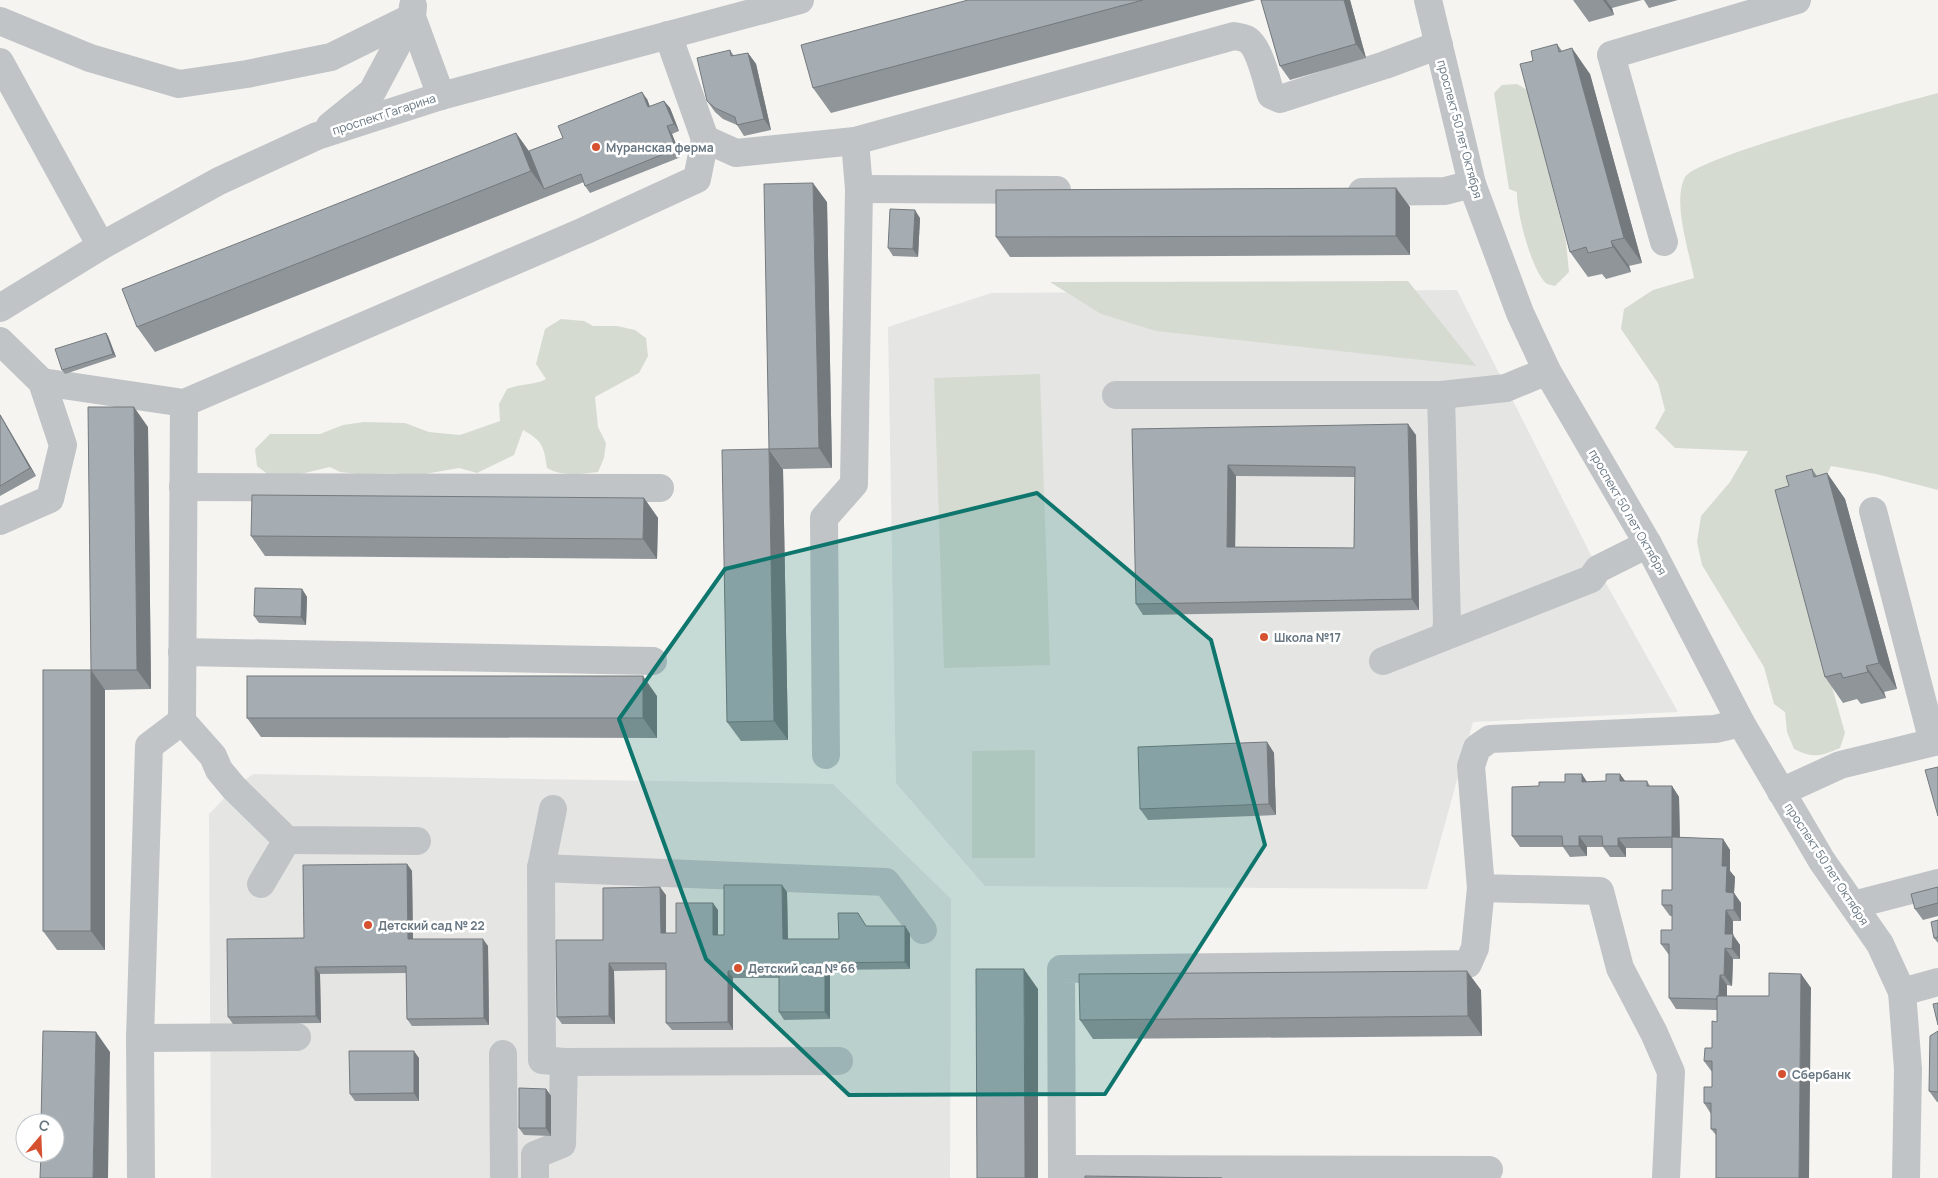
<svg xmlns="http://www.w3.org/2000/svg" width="1938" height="1178" font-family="Manrope,sans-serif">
  <rect width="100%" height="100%" fill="#f5f4f1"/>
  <g fill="#e5e6e4">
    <path d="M1457,290l141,279 80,143 -205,10 -46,167 -442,-3 -89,-103 -8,-456 103,-34z"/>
    <path d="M253,774l580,10 118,115 -1,279h-739l-2,-364 25,-26z"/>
  </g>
  <g fill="#d6dbd2">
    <path d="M1517,84l12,7 37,151 3,30 -14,14c-3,-1 -5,-1 -8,-2 -15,-11 -31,-73 -30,-92l-8,-3 -15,-96 8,-8z"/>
    <path d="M1938,93v397l-62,-16 -45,-8 -5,11 -43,35 62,221 -5,15c-19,8 -26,11 -46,1l-7,-17 -2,-20 -11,-8 -10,-37 -62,-102 -5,-23 4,-26 29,-34 18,-31 -73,-3 -20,-20 10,-18 -7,-27 -37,-54 3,-20 29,-19 41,-12c-5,-28 -22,-76 -9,-101 11,-20 219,-75 253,-84z"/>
    <path d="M1408,281l68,85 -320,-35 -55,-17 -51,-32z"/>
    <path d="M561,319l23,2 9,5h24l18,4 11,8 2,18 -9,17 -44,24 3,30 8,16 -2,15 -6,14c-17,2 -36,5 -51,-4 -3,-21 -4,-27 -24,-38l-9,25 -37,18 -18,-5 -46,8 -18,-3 -37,1 -18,-2 -10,-5 -38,9h-22l-13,-10 -2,-17 15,-15h50l23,-9 21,-3 41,1 24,9 31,3 40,-14 -1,-17 8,-15c14,-6 26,-3 39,-10l-10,-15 9,-35z"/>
    <path d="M1040,374l10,291 -106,3 -10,-290z"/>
    <path d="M1035,750v108h-63v-107z"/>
  </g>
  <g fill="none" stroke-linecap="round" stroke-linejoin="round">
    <g stroke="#c0c4c7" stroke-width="28">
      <path d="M1428,0l44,184 48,129 27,58 101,173 93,179 81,138 58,83 22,48 6,77 -2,109"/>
      <path d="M413,6l-1,11 29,79"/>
      <path d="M0,21l90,37 89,26 68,-10 84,-17 81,-40"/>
      <path d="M0,62l101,184"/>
      <path d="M330,126l42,-34 40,-75"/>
      <path d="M705,139l31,14 119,-12 379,-105c4,1 8,1 12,3 13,6 21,43 25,56l9,4 105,-34 54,-20"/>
      <path d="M859,189l198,1"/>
      <path d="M1362,192l83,-1 27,-7"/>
      <path d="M1664,242l-53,-187 186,-55"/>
      <path d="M0,308l101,-62 118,-65 98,-45 124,-40 359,-96"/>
      <path d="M0,341l42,41 21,63 -13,54 -50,22"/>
      <path d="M42,382l142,21 400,-172 113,-52 8,-40 -37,-104"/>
      <path d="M1116,395h325l65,-7 41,-17"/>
      <path d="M1441,395l6,228 -2,13"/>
      <path d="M183,487l477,1"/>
      <path d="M1873,511l60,231"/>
      <path d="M182,652l471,9"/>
      <path d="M1383,661l208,-82 7,-10 50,-25"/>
      <path d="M182,721l31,35 6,14 15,18 53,52 130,1"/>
      <path d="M826,755l-2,-237 30,-34 5,-295 -4,-48"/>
      <path d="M1781,792l59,-27 98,-24"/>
      <path d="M541,868l345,14 37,48"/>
      <path d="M261,884l26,-44"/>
      <path d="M1853,905l85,-22"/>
      <path d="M1902,992l36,-10"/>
      <path d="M140,1038l157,-1"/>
      <path d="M503,1054l1,124"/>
      <path d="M564,1062l275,-1"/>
      <path d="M1062,1169l427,1"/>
      <path d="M141,1178l-1,-140 9,-292 33,-25 2,-318"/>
      <path d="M535,1178v-23l27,-11 2,-82 -22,-2 -1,-192 12,-59"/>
      <path d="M1062,1178l-1,-209 407,-5 7,-16 6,-60"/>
      <path d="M1666,1178l5,-106 -17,-39 -34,-65 -20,-77 -119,-3 -10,-122 6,-18 13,-9 225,-10 26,-6"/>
    </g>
  </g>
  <g fill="#8f9599" fill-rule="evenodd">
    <path d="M968,0h288l-425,113 -18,-25z"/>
    <path d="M1261,0h89l16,58 -76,22 -10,-14z"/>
    <path d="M1573,0h69l-30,8 2,7 -25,7z"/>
    <path d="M1644,0h34l-29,8z"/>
    <path d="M1557,44l5,7 28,23 52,189 -13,3 2,6 -25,7 -4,-5 -14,3 -18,-25 -37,-191z"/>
    <path d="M730,50l4,6 14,-3 8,11 15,66 -27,6 -7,-11 -14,-6 -8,-7 -8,-11z"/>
    <path d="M647,99l3,8 14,-6 6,7 9,23 -7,3 9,23 -91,36 -5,-7 -1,-4 -429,170 -18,-25 379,-194 13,18 34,-13z"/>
    <path d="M827,202l5,266 -49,1 -14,-20z"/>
    <path d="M1410,207v48l-400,2 -14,-20z"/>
    <path d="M920,218l-2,39 -25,-1 -5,-8z"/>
    <path d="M106,333l2,3 8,21 -51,17 -3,-4z"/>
    <path d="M0,414l36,62 -36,20z"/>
    <path d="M148,427l3,262 -46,1v260h-48l-14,-19 48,-261z"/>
    <path d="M1132,429l284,6 3,175 -276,5 -7,-11zM1236,476l119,1 -1,71 -119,-1z"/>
    <path d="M783,469l5,271 -47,1 -14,-19z"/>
    <path d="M1812,469l5,7 10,-3 18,26 52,190 -13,3 2,6 -25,6 -4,-5 -14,4 -18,-26 -36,-191z"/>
    <path d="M644,498l14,20 -1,41 -392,-3 -14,-20z"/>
    <path d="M302,589l5,8 -1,28 -47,-2 -5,-7z"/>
    <path d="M657,696v42l-396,-1 -14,-19z"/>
    <path d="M1267,742l7,11 2,62 -128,5 -8,-11z"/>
    <path d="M1620,774l5,7h22l3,5h22l7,11 1,41 43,1 7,11v21l5,6 -1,16 7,10v18h-8v14l7,10v14h-7l-1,27 -5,-1v11h42l32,-22 10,14 -95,147 -5,-6v-15l-7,-11 8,-16v-15l-8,-11 8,-13 5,-26v-12l-41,-1 -7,-11v-43l-8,-11 11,-14v-14h-2l-8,-11 10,-15v-42h-46v9h-16l-7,-10h-16v9l-17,1 -7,-10h-43l-8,-11 75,-54 19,-1z"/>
    <path d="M407,864l5,7 1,68 75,7 1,79 -77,1 -5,-7 -1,-46 -86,1 1,49 -88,1 -5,-7 76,-79z"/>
    <path d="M1938,887v29l-15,4 -8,-11z"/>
    <path d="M787,892l1,47h51l19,-26 8,13h39l5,8v35l-80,1v49l-46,1 -5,-8v-34h-46v52h-61l-6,-7v-53l-52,1 1,53h-53l-5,-7 46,-77 63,-45v38h10l42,-23v25h6z"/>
    <path d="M1938,920v23l-4,-5z"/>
    <path d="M1481,990l1,46 -389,3 -13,-19z"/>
    <path d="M1938,1031v71h-1l-8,-11z"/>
    <path d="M419,1058v43h-64l-5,-7z"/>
    <path d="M546,1089l5,7v40l-27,-1 -5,-7z"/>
  </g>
  <g fill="#74797d">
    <path d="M1344,0h6l16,58 -10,-14z"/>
    <path d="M1603,0h3l6,8 2,7z"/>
    <path d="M1572,48l18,26 52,189 -18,-25z"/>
    <path d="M748,53l8,11 15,66 -7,-11z"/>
    <path d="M642,92l5,7 6,16 -5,-8z"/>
    <path d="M664,101l6,7 9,23 -5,-7z"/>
    <path d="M667,126l5,8 9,23 -5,-8z"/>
    <path d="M516,133l18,26 10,30 -13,-18z"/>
    <path d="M813,183l14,19 5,266 -13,-20z"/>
    <path d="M1396,188l14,19v48l-14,-19z"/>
    <path d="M915,210l5,8 -2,39 -5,-8z"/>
    <path d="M1611,241l18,25 2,6 -18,-25z"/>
    <path d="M106,333l2,3 8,21 -3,-3z"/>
    <path d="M134,407l14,20 3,262 -14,-19z"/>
    <path d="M0,414l36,62 -6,-8z"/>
    <path d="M1408,424l8,11 3,175 -7,-11z"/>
    <path d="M769,449l14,20 5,271 -14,-19z"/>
    <path d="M1228,465l8,11 -1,82 -8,-11z"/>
    <path d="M1827,473l18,26 52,190 -18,-26z"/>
    <path d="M644,498l14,20 -1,41 -14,-20z"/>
    <path d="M302,589l5,8 -1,28 -5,-8z"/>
    <path d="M1866,666l18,26 2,6 -18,-26z"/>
    <path d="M91,670l14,20v260l-14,-19z"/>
    <path d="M643,676l14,20v42l-14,-20z"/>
    <path d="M1267,742l7,11 2,62 -7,-11z"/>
    <path d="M1582,774l7,11 -7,-3z"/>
    <path d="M1620,774l8,11 -8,-4z"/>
    <path d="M1672,786l7,11 1,51 -8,-11z"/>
    <path d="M1579,836l8,11v9l-8,-10z"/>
    <path d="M1618,838l8,10v9l-8,-11z"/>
    <path d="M1723,839l7,11v21l5,6 -1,16 7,10v18l-7,-11 -8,-18 -4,-26z"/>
    <path d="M407,864l5,7 1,76 -5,-8z"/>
    <path d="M782,885l5,7 1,55 -5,-8z"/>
    <path d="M660,887l6,8v46l-5,-8z"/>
    <path d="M713,903l5,7v32l-5,-7z"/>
    <path d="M1726,910l7,11v14l7,10v14l-8,-10 -7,-15z"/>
    <path d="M905,926l5,8v35l-5,-7z"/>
    <path d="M483,939l5,7 1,79 -5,-7z"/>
    <path d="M1725,948l8,11 -1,27 -8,-11z"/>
    <path d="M609,963l5,8 1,53 -6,-8z"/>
    <path d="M825,963l5,7v49l-5,-7z"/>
    <path d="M315,967l5,7 1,49 -5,-7z"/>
    <path d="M1024,969l14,20v189h-13z"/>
    <path d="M728,971l5,7v52l-5,-8z"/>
    <path d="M1467,971l14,19 1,46 -14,-20z"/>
    <path d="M1801,974l10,14 -2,190h-10z"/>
    <path d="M1720,975l7,10v25l-8,-11z"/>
    <path d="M96,1032l14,20 -2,126h-15z"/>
    <path d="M414,1051l5,7v43l-5,-8z"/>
    <path d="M546,1089l5,7v40l-5,-8z"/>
  </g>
  <g fill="#a6adb2" stroke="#74797d" fill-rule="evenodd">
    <path d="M968,0h175l-330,88 -12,-43z"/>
    <path d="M1261,0h83l12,44 -76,22z"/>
    <path d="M1557,44l2,8 13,-4 52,190 -13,3 2,6 -25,6 -2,-6 -16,5 -50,-188 13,-3 -2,-10z"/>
    <path d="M730,50l1,6 17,-3 16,66 -27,6 -2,-8 -20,-9 -8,-7 -10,-43z"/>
    <path d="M642,92l6,15 16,-6 10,23 -7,2 9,23 -91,37 -4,-12 -37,15 -15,-38 34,-13 -5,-12z"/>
    <path d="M516,133l15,38 -394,156 -15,-38z"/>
    <path d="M813,183l6,265 -50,1 -5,-265z"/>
    <path d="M1396,188v48l-400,1v-47z"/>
    <path d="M890,209l25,1 -2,39 -25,-1z"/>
    <path d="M106,333l7,21 -51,16 -7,-21z"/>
    <path d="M88,407h46l3,263h-46z"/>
    <path d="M0,415l30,53 -30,18z"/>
    <path d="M1408,424l4,175 -276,5 -4,-175zM1228,465l127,2 -1,81 -127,-1z"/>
    <path d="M769,449l5,272 -47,1 -5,-272z"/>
    <path d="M1812,469l2,8 13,-4 52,190 -13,3 2,6 -25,6 -2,-5 -16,4 -50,-187 14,-4 -3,-10z"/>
    <path d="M252,495l392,3 -1,41 -392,-3z"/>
    <path d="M255,588l47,1 -1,28 -47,-1z"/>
    <rect x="43" y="670" width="48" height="261"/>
    <rect x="247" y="676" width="396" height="42"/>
    <path d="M1267,742l2,62 -129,5 -2,-62z"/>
    <path d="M1938,767v49l-13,-46z"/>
    <path d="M1565,774h17v8l24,-1v-7h14v7h27v5h25v51l-54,1v8h-15l-1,-10h-23v10h-16l-1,-10h-50v-49l27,-1v-4h26z"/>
    <path d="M1672,837l51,2 -1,27h5l-1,26 8,1v17h-8l-1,24h8l-1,15 -7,-1 -1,27h-4l-1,21h-2v3l-48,-1v-54h-8v-14h11v-25h-10v-15h10z"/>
    <path d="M407,864l1,75h75l1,79 -77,1 -1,-53 -91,1 1,49 -88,1 -1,-78 77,-1 -1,-73z"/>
    <path d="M724,885h58l1,54h56l-1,-26h20l8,13h39v36l-80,1v49h-46v-41h-51v51l-62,1v-60h-57v53l-52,1 -1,-77h47v-52l57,-1 1,46h15v-30h37v32h11z"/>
    <path d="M1938,887v16l-23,6 -4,-15z"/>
    <path d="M1938,920v17l-4,1 -3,-16z"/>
    <path d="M976,969h48l1,209h-48z"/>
    <path d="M1467,971l1,45 -388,4 -1,-46z"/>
    <path d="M1769,973l32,1 -2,204h-83v-49h-5v-26h-7v-16h8v-26h-8l1,-13h7v-27l5,1v-26h52z"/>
    <path d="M1938,1003v22l-5,-21z"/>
    <path d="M43,1031l53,1 -3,146h-53l1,-25h14v-30h-14z"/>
    <path d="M1938,1031v61l-9,-1 1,-55z"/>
    <path d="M349,1051h65v42l-64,1z"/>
    <path d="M519,1088l27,1v39h-27z"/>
    <path d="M1085,1176l137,2h-137z"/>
  </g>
  <path fill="#0f766e" fill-opacity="0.2" stroke="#0f766e" stroke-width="4" stroke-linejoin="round" d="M1037,493l174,147 54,205 -160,249 -256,1 -143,-136 -87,-240 106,-150z"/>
  <g fill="#d55130" stroke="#fff" stroke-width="2">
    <circle cx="596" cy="147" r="5"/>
    <circle cx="1264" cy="637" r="5"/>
    <circle cx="368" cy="925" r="5"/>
    <circle cx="738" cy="968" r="5"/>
    <circle cx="1782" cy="1074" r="5"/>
  </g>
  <g text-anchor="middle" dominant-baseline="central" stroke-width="5" stroke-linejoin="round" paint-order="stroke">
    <g font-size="12" fill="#667580" stroke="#fff">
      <text transform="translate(384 114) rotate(-18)">проспект Гагарина</text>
      <text transform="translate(1460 129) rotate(75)">проспект 50 лет Октября</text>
      <text transform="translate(1628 512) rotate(60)">проспект 50 лет Октября</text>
      <text transform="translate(1827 864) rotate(57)">проспект 50 лет Октября</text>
    </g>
    <g font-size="12" font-weight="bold" fill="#667580" stroke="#fff" text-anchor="start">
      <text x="606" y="147">Муранская ферма</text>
      <text x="1274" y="637">Школа №17</text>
      <text x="378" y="925">Детский сад № 22</text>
      <text x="748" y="968">Детский сад № 66</text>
      <text x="1792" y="1074">Сбербанк</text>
    </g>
  </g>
  <g transform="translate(40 1138) rotate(19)"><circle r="24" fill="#ffffff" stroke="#c2c8cc"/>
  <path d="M0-4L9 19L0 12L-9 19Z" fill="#d55130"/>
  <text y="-8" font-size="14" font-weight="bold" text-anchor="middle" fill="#667580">С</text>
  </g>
</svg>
